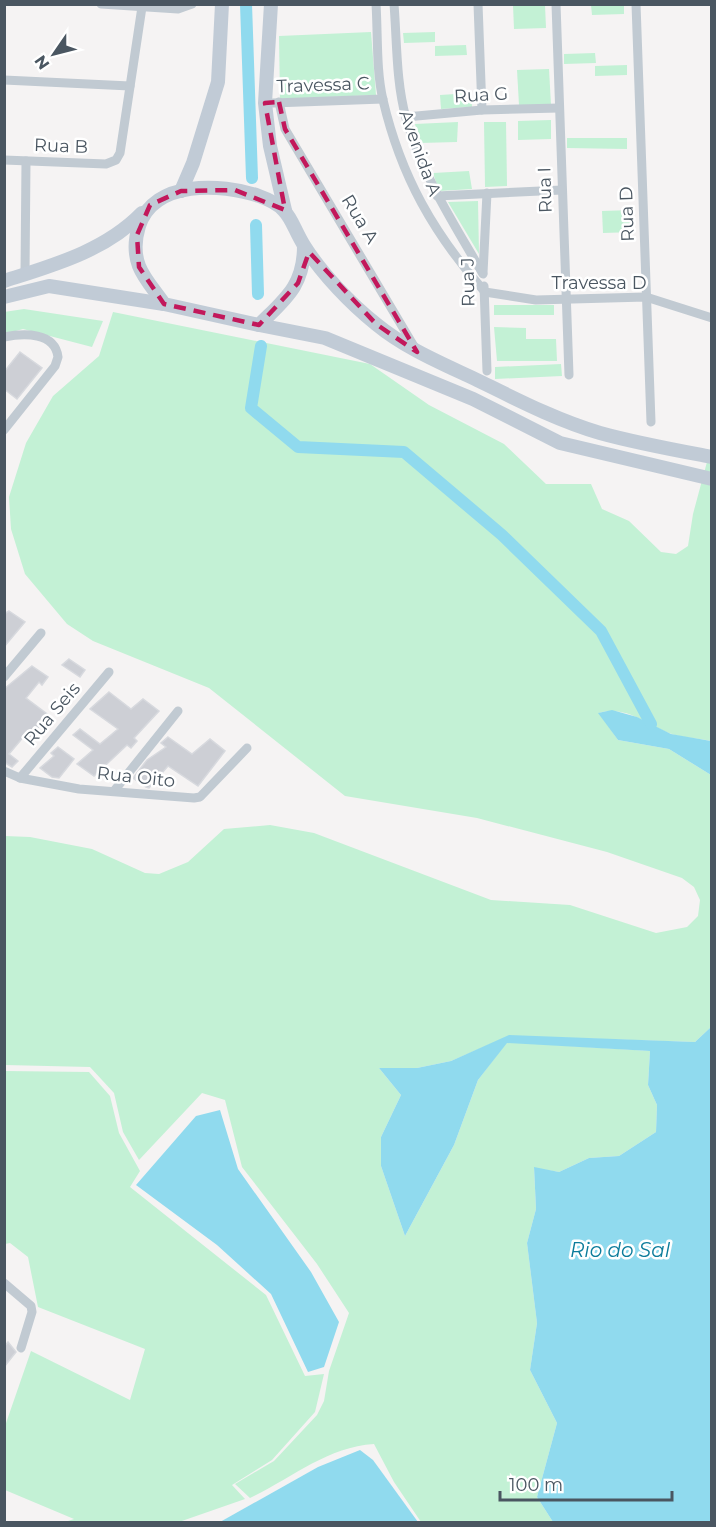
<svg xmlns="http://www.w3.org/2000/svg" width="716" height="1527" font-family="Montserrat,sans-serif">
  <rect width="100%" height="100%" fill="#f5f3f3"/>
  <g fill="#c3f1d5">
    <path d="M513,5h32l1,23 -32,1z"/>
    <path d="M591,5h33v9l-32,1z"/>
    <path d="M371,32l5,63 -96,4 -1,-63z"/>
    <path d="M435,32v10l-31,1 -1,-10z"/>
    <path d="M466,45l1,10 -32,1v-10z"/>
    <path d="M595,53l1,10 -32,1v-10z"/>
    <path d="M627,65v10l-32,1v-10z"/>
    <path d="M549,69l2,36h-32l-2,-35z"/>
    <path d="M471,93l1,14 -31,2 -1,-14z"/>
    <path d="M551,120v19l-33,1v-19z"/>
    <path d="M458,122l-1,20 -37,1 -5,-19z"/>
    <path d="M484,122h22l1,64 -22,1z"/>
    <path d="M567,138h60v11l-60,-1z"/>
    <path d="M469,171l3,18 -33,2 -6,-18z"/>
    <path d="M478,201l1,53 -31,-52z"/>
    <path d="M632,210l2,22 -31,1 -1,-22z"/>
    <rect x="494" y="305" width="60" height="10"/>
    <path d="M24,309l79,12 -11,26 -69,-18 -18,5 -1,-22z"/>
    <path d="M113,312l257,52 59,41 75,39 42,40h45l11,25 27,12 32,31 15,2 12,-8 5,-32 18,-67v294c-13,-3 -29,-3 -42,-8 -23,-9 -44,-28 -70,-20l19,27 51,9 42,26v252l-16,15 -186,-6 -58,25 -34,7h-38l22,27 -20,42v29l24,70 49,-91 24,-65 29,-38 143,9 -2,34 9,20 -1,27 -37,24 -30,2 -30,14 -25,-4 2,41 -9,34 10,80 -7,47 27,53 -20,74 16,25h-132l-27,-40 -20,-38c-47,3 -82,34 -124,54l-15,-14 39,-23 43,-46 7,-14 5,-30 20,-58 -32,-49 -75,-97 -17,-67 -23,-7 -63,67 -16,-28 -9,-39 -24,-26 -85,-2v-229l25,1 62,12 53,24 14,1 29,-12 36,-33 46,-4 44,8 177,67 79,5 86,28 31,-6 11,-11 2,-16 -6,-13 -12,-9 -75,-26 -130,-34 -132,-22 -136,-108 -116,-47 -26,-17 -42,-50 -14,-45 -2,-32 17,-54 27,-47 46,-40z"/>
    <path d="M494,327l32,1v11h30l1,22h-60z"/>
    <path d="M561,364l1,12 -67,3v-12z"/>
    <path d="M5,1071l84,1 21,24 9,37 21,38 -10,16 136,108 39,81 19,-2 -9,38 -43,48 -40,25 13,14 -66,23h-114l9,-3 -69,-29v-64l26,-75 99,49 15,-51 -107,-42 -10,-50 -18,-14 -5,1z"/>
  </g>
  <g fill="#90daee">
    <path d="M612,710l25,7 34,17 40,7v34l-42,-26 -51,-9 -20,-27z"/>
    <path d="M711,1027v495h-158l-16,-25 20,-74 -27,-53 7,-47 -10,-80 9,-34 -2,-42 25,5 30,-14 30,-2 37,-24 1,-27 -9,-20 2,-34 -143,-8 -29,37 -24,65 -49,91 -24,-70v-29l20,-42 -22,-27h38l34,-7 58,-26 186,7z"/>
    <path d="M220,1110l18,59 73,103 28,50 -15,45 -16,5 -37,-78 -54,-49 -81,-60 60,-69z"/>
    <path d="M360,1450l13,10 45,62h-198l98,-55z"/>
  </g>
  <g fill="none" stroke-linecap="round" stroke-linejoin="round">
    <g stroke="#90daee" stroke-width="12">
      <path d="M246,4l6,174"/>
      <path d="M256,225l2,69"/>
      <path d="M261,346l-10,62 47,39 106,5 98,83 99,96 50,93"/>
    </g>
  </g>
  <g fill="#cdcfd5" stroke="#d7d9de" stroke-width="1.5">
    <path d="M20,352l22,16 -25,31 -13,-10v-17z"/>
    <path d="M9,611l16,11 -21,25v-33z"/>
    <path d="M69,659l16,11 -5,7 -18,-12z"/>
    <path d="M32,666l16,11 -6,8 -3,-3 -13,16 28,21 -6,7 -5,-4 -14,16 -4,-3 -16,19 9,7 -6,6 -8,-5v-73z"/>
    <path d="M109,692l22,17 12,-10 16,12 -25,27 3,3 -6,7 -4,-3 -33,31 -17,-12 16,-14 -20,-15 7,-6 20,15 18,-15 -28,-20z"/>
    <path d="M168,737l24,17 18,-15 15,12 -27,35 -30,-20 -19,22 -3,-1 -13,-9 14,-18 19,-13 -5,-4z"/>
    <path d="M58,747l16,12 -15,19 -7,-1 -12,-9 14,-12 -3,-3z"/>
    <path d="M8,1342l8,10 -12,15v-20z"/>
  </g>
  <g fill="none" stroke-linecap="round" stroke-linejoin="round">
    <g stroke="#c1cad2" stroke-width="9">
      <path d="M101,4l77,5 14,-5"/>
      <path d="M376,4c2,31 0,66 7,96 18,77 51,134 102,192l51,8 110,-3 66,21"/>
      <path d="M394,4c3,38 2,78 12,114 16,57 48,106 77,156"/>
      <path d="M478,4l4,106"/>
      <path d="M556,4l13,371"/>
      <path d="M636,4l15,418"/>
      <path d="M4,80l126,6"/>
      <path d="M279,102l6,27 130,219"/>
      <path d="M273,103l110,-4"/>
      <path d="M406,117l76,-7 77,-2"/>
      <path d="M4,160l102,4 10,-4 4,-7 22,-146"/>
      <path d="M437,196l125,-6"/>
      <path d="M483,273l4,-80"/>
      <path d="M25,274l1,-113"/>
      <path d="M484,286l3,85"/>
      <path d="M4,337c20,-4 51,-5 54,20l-3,9 -51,64"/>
      <path d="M4,677l37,-44"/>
      <path d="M4,771l16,7 59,11 115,9 6,-1 47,-49"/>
      <path d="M20,778l89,-106"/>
      <path d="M114,791l64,-80"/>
      <path d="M4,1283l27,23 1,6 -11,36"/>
    </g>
    <g stroke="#c1cbd6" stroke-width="14">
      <path d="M271,4l-6,99 5,43 15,64"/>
      <path d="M181,191l12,-28 25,-81 4,-78"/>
      <path d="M304,246c0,40 -19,53 -45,79l-95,-21c-8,-12 -20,-25 -25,-38 -5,-13 -4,-27 0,-40 15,-46 82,-43 120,-30 34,12 30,26 46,51 18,28 46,57 71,77 29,24 65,39 99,55 41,20 81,41 125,54 36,10 75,17 112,24"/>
      <path d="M4,281c50,-16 101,-30 138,-68"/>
      <path d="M4,297l45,-11 115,18"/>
      <path d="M259,325l66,13 148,61 87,44 152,36"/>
    </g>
  </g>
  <path fill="none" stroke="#c2185b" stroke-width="4.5" stroke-dasharray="12 8" stroke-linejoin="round" d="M279,102l6,27 132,223 -41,-28 -67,-72 -11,31 -39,42 -95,-21 -25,-37 -2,-32 13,-30 31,-14 54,-1 50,20 -20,-107z"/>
  <g text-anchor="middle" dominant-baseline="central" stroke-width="5" stroke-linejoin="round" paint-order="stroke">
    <g font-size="18" fill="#4a5661" stroke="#fff">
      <text transform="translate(323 85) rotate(-2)">Travessa C</text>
      <text transform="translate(481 95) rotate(-3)">Rua G</text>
      <text transform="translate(61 146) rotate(2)">Rua B</text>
      <text transform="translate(420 153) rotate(70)">Avenida A</text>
      <text transform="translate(545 190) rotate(-92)">Rua I</text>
      <text transform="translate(627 214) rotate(-92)">Rua D</text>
      <text transform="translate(360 219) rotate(59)">Rua A</text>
      <text transform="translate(468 282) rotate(-91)">Rua J</text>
      <text x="599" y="283">Travessa D</text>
      <text transform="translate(52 714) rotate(-50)">Rua Seis</text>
      <text transform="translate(136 777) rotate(6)">Rua Oito</text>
    </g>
    <g font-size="20" font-style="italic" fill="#0c7c9b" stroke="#fff">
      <text x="620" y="1250">Rio do Sal</text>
    </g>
  </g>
  <rect width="716" height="1527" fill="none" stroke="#4a5661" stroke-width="12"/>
  <g transform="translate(54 54) rotate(235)" stroke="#ffffff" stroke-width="4.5" paint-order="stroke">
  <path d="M0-4.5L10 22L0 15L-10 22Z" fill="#4a5661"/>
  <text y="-9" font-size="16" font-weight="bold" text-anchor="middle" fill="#4a5661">N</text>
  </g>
  <path d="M500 1491v9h172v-9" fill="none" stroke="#4a5661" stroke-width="3"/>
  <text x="509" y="1491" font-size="18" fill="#4a5661" stroke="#ffffff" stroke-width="4.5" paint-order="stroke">100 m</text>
</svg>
